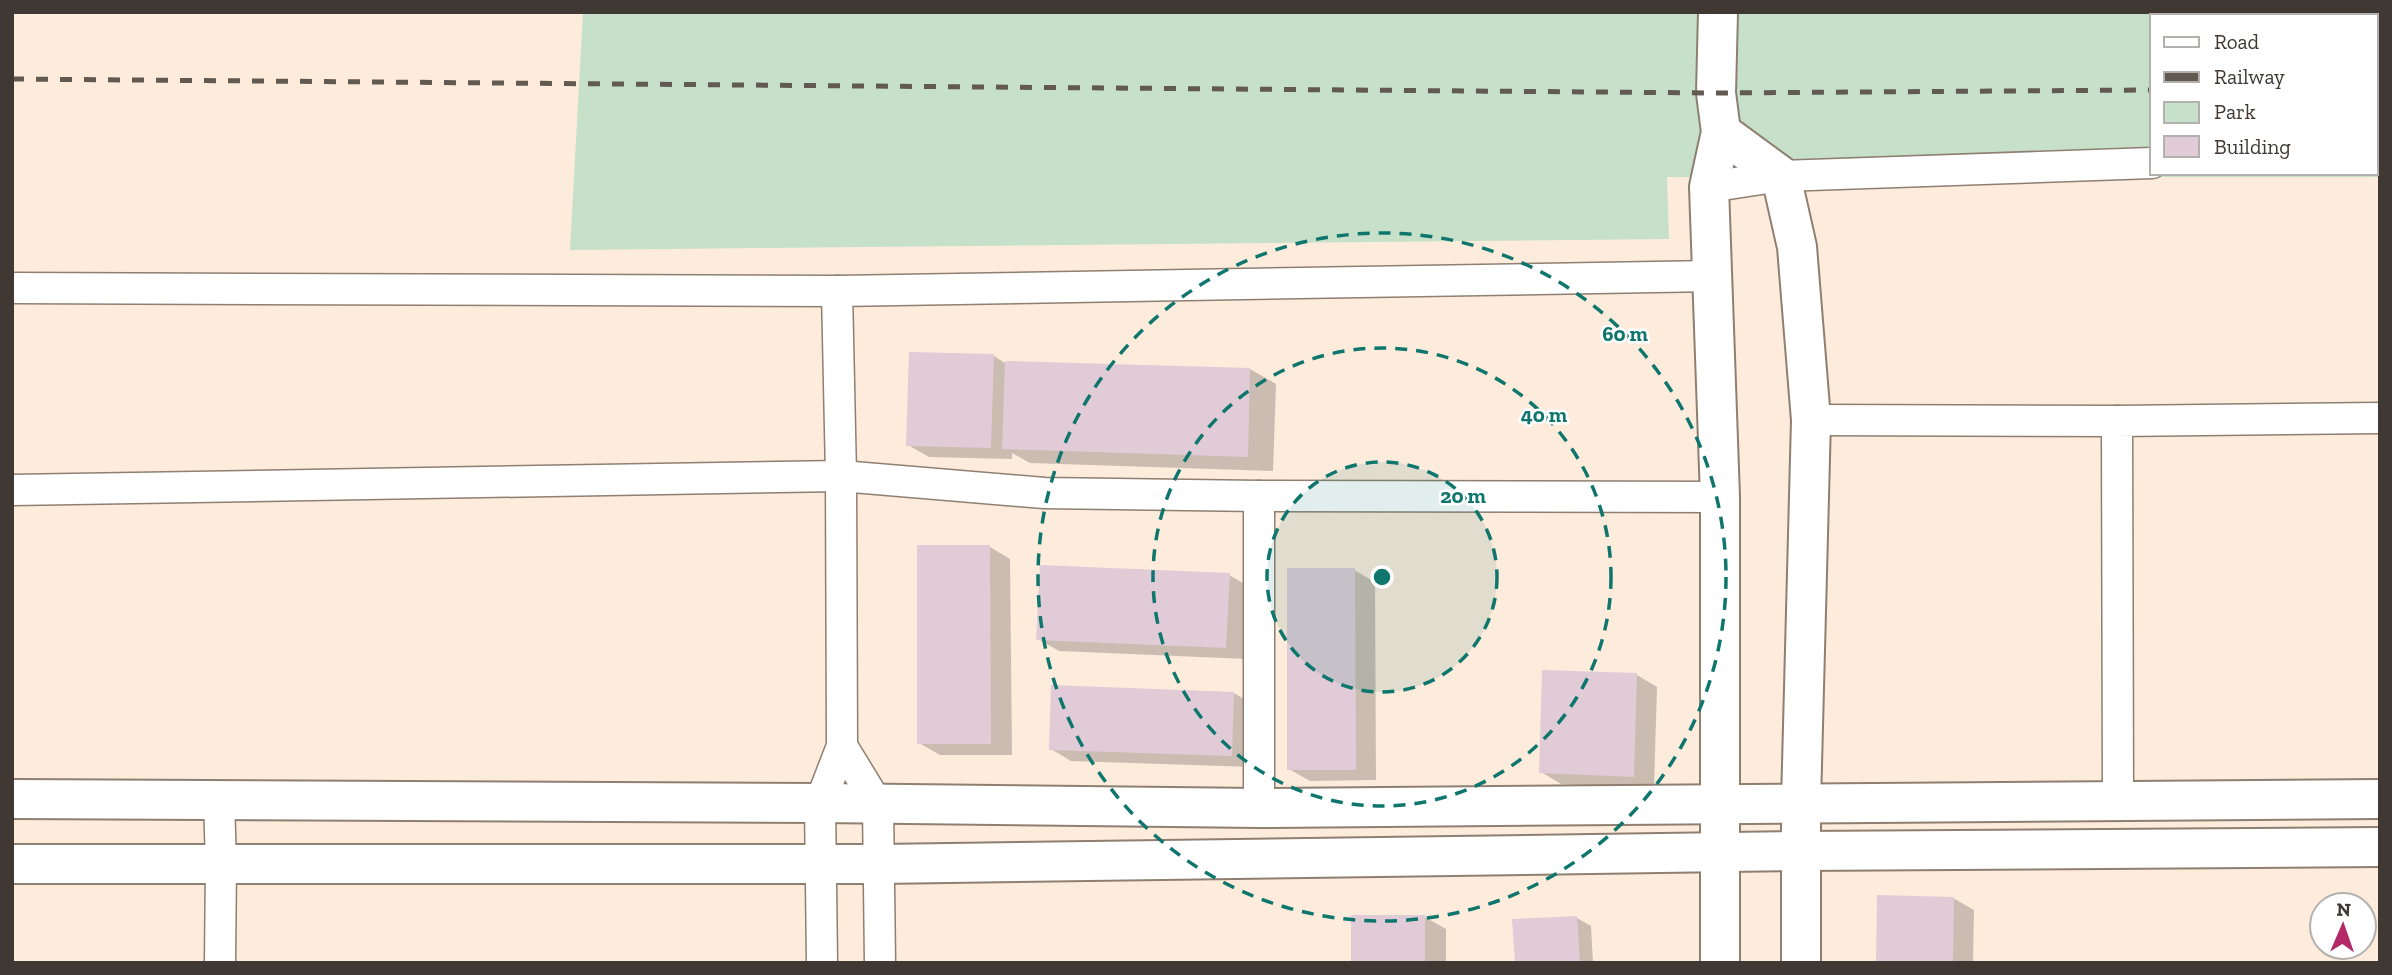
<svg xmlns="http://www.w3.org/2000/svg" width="2392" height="975" font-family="'Zilla Slab',serif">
  <rect width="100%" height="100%" fill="#fdecdc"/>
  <path fill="#c6e0c9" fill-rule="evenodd" d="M583,12h1797v165h-713l2,62 -1099,11zM2152,16h224v157h-224z"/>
  <g fill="#0003">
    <path d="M994,356l11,7 245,6 26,15 -3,87 -243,-8 -18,-10v6l-83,-2 -21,-12z"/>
    <path d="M990,547l20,12 2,196h-72l-21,-12z"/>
    <path d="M1354,570l21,12 1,198 -66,1 -21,-12z"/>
    <path d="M1229,575l21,12 -3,72 -188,-8 -21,-12z"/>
    <path d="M1637,675l20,12 -3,101 -93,-4 -20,-12z"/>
    <path d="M1234,693l20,12 -1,62 -182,-6 -20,-12z"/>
    <path d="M1953,898l21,12 -1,53h-95z"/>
    <path d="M1353,917h72l21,12v34h-94z"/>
    <path d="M1577,918l14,8 2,37h-77z"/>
  </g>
  <g fill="#e0cbd6">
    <path d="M909,352l85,2 -3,94 -85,-2z"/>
    <path d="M1005,361l245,7 -2,89 -246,-8z"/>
    <path d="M917,545h73l1,199h-74z"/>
    <path d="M1040,565l190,8 -4,75 -190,-8z"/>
    <path d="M1287,568h68l1,202h-69z"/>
    <path d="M1542,670l95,3 -3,104 -95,-4z"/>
    <path d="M1051,685l183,7 -2,64 -183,-6z"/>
    <path d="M1877,895l77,2 -1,66h-77z"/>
    <rect x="1351" y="915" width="74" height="48"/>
    <path d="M1577,916l3,47h-65l-3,-44z"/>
  </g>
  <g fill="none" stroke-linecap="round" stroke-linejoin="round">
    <g stroke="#8e7f71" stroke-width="33">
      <g id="minor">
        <path d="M2376,155h4"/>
        <path d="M1709,187l72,-11 371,-13"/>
        <path d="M12,288l825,3 876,-15"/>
        <path d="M1811,420l306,1"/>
        <path d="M12,490l829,-14 203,17 215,3 461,1"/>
        <path d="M1259,496v312"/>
        <path d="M842,746l36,59 2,158"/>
        <path d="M219,800l2,64 -1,99"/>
        <path d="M2118,801l-1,-380 263,-3"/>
        <path d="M822,963l-2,-160 22,-57 -1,-270 -4,-185"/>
      </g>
    </g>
    <g stroke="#8e7f71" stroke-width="42">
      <g id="secondary">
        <path d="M1718,12l-2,81 5,39 -12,55 11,310v466"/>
        <path d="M1721,132l60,44 16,71 14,173 -10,383v160"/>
        <path d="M12,799l808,4 439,5 1121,-9"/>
        <path d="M12,864h868l921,-13 579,-4"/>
      </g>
    </g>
    <use href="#minor" stroke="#fff" stroke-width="30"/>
    <use href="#secondary" stroke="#fff" stroke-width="38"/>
    <g stroke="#625951" stroke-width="5" stroke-dasharray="12 12" stroke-linecap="butt">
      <path d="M12,79l1704,14 436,-3"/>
      <path d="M2376,89h4"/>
    </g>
  </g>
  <circle cx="1382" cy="577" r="115" fill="#0f766e" fill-opacity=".12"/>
  <g fill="none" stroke="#0f766e" stroke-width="3.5" stroke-dasharray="12 9">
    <circle cx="1382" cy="577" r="115"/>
    <circle cx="1382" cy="577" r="229"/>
    <circle cx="1382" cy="577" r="344"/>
  </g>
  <circle cx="1382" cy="577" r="10" fill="#0f766e" stroke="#fff" stroke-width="3.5"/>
  <g font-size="21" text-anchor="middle" font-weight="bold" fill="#0f766e" stroke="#fff" stroke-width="5" stroke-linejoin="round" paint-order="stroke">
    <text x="1625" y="341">60 m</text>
    <text x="1544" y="422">40 m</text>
    <text x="1463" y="503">20 m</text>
  </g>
  <rect width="2392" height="975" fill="none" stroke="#403933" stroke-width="28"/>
  <rect x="2150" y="14" width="228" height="161" fill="#ffffff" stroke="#b3b0ad" stroke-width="2"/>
  <rect x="2164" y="37" width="35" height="10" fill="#ffffff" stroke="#b3b0ad" stroke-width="2"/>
  <text x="2214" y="49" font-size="21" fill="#403933">Road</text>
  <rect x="2164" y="72" width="35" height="10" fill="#625951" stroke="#b3b0ad" stroke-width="2"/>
  <text x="2214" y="84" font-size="21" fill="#403933">Railway</text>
  <rect x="2164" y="102" width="35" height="21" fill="#c6e0c9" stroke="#b3b0ad" stroke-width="2"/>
  <text x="2214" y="119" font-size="21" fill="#403933">Park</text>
  <rect x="2164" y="136" width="35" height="21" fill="#e0cbd6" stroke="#b3b0ad" stroke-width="2"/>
  <text x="2214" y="154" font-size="21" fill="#403933">Building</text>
  <g transform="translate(2343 926) rotate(2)"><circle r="33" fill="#ffffff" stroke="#b3b0ad" stroke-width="2"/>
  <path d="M0-5L12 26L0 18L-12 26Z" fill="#b32968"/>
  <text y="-10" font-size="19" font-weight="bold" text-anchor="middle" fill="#403933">N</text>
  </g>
</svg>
